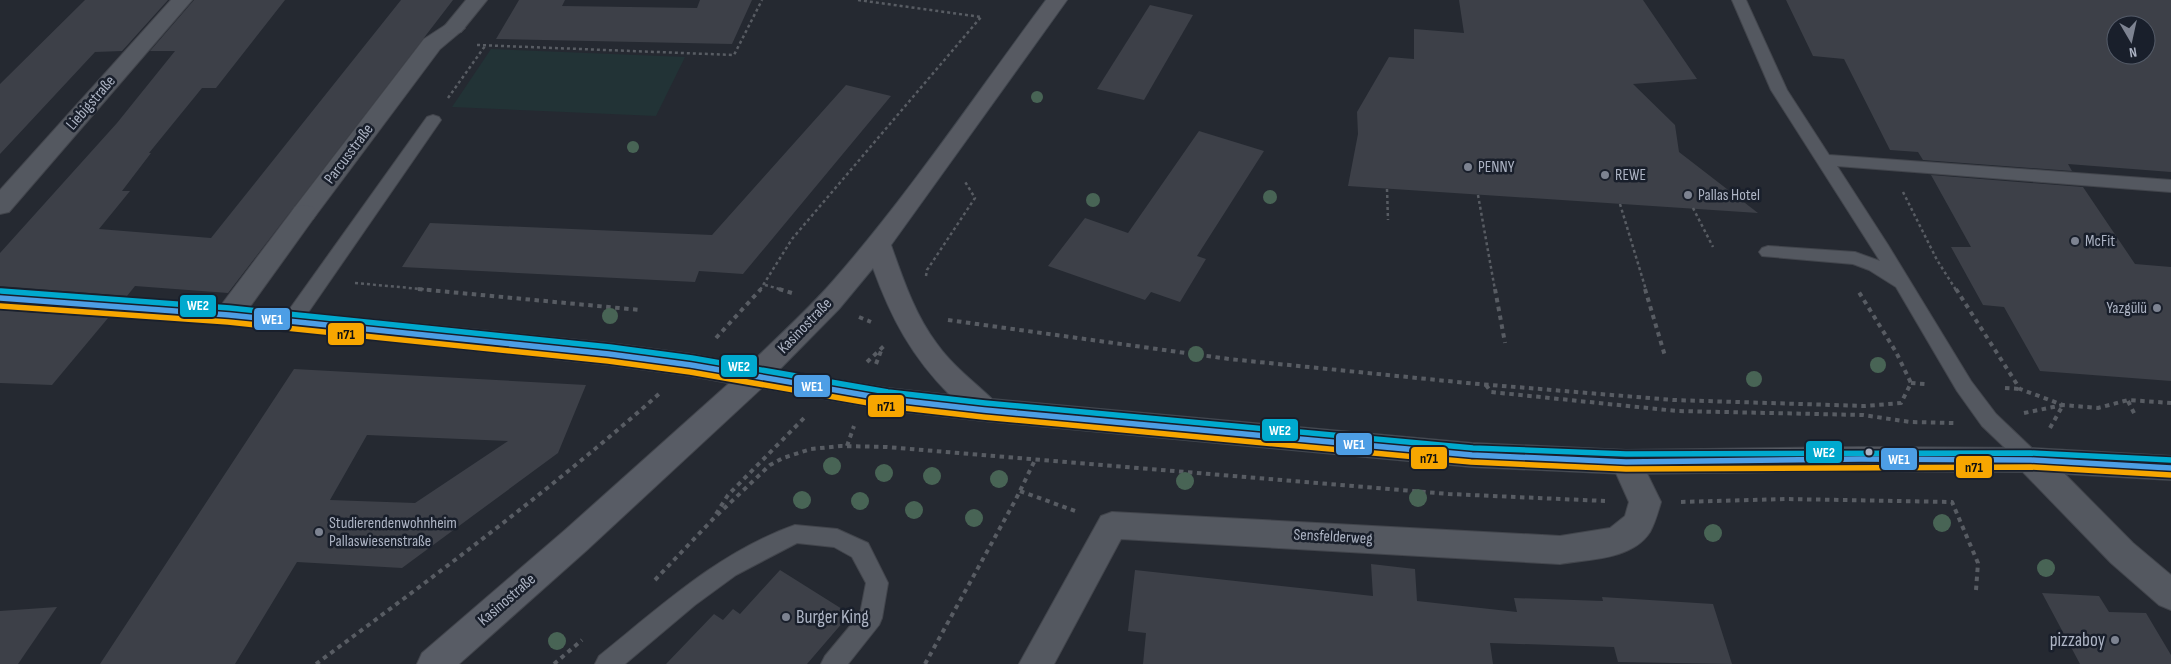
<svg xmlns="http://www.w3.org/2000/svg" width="2171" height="664" font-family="'Sofia Sans Condensed',sans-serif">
  <rect width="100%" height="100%" fill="#252931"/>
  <path fill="#223336" d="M491,49l194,8 -29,59 -204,-9z"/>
  <g fill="#3d4048" fill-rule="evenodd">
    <path d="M85,0h83l-46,51 -27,1 -95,102v-70z"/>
    <path d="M194,0h91l-69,88h-14l-53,65h2l-29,38h8l-31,38 112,9 190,-238h52l-225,293 -93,-7 -8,10 -127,-10v-33l117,-130 58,-72h-25z"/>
    <path d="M519,0h46l-3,6 135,2 3,-8h52l-20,44 -236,-5z"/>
    <path d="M1459,0h184l54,79 -64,5 42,41 4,27 79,61 -410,-27 10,-52 -1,-22 32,-55 25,2v-30l50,4z"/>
    <path d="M1786,0h385v172l-103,-8 4,7 -149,-11 -5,-8 -28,-2 -46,-91 -31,-3zM2116,25h30v30h-30z"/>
    <path d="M1150,5l43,10 -49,85 -47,-11z"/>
    <path d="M846,85l45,11 -148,178 -44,-3 -4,11 -293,-15 28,-44 282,12z"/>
    <path d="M1199,131l65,20 -67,105 9,3 -26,43 -29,-10 -6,8 -97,-34 37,-48 43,15z"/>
    <path d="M1931,175l152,12 52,77 36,3v114l-131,-10 -36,-64 -21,-2 -32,-58h20z"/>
    <path d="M0,310l108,8 -56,67 -52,-2z"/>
    <path d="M294,369l292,16 -28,68 -156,115 -105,-6 -62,102h-135zM367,435l141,6 -93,62 -85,-3z"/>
    <path d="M1371,564l44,5 2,32 100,11 -3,-14 89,3 -1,-4 111,7 19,60 -114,-2 -4,-15 -124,-4 3,21h-350l3,-31 -18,-2 7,-61 238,26z"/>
    <path d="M780,570l70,44 -43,50h-141l48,-50 9,6 10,-11 7,5z"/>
    <path d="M2042,593l57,3 10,16 37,1 25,42v9h-91z"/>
    <path d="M57,607l-39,57h-18v-53z"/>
  </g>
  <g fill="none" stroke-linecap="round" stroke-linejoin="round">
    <g stroke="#42454c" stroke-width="2">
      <g id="service">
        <path d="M1732,0h14l41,90 42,65 342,25v12l-334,-26 51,79 83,136 25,33 42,40 3,6 -3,6 -7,2 -7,-2 -42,-40 -25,-35 -61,-104 -27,-17 -16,-6 -91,-8 -3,-4 3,-4 6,-2 87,6 25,9 -109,-171z"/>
        <path d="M433,115l6,2 2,3 -143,207 -7,2 -7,-2 -2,-5 2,-5 143,-200z"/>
        <path d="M795,525l42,4 31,14 20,40 -6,35 -3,7 -31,39h-27l4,-8 35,-42 6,-31 -14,-26 -18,-10 -37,-4 -61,32 -41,30 -70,59h-30l4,-8c61,-49 121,-105 196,-131z"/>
      </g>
    </g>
    <g stroke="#42454c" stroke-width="2">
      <path id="pedestrian" d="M454,22l7,2 4,4 -25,21 -127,170 -9,2 -9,-2 -4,-6 4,-6 129,-168 23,-15z"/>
    </g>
    <g stroke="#42454c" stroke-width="2">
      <g id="minor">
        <path d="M171,0h21l-183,212 -9,2v-24z"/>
        <path d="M466,0h21l-26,32 -7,2 -7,-2 -4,-4z"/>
        <path d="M304,205l9,2 4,6 -4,6 -74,103 -10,3 -10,-3 -4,-7 4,-7 76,-101z"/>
        <path d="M1626,450l11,3 24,49c-3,10 -6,21 -11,30 -18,28 -61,27 -90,32l-439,-25 -67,125h-35l82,-148 11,-4 448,24 50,-8 15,-12 4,-14 -18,-40 4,-9z"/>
      </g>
    </g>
    <g stroke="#42454c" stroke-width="2">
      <g id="tertiary">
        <path d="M0,288l229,17 380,38 82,11 64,12 10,3 4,8 -4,8 -10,3 -64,-12 -82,-11 -380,-40 -229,-17z"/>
        <path d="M2031,448l11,3 91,92 38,32v35l-12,-5 -48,-42 -91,-94 -4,-9 4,-9z"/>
      </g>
    </g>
    <g stroke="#42454c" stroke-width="2">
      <path id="secondary" d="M755,366l10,3 4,8 -4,8 -178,165 -128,114h-42l5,-11 143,-123 180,-161z"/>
    </g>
    <g stroke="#41464e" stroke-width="2">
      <path id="primary" d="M1046,0h21l-176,245c12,34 24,70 46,99 15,21 36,37 55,55l480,44 154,7 235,-3 170,1 140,8v24l-140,-8 -170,-1 -235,3 -154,-7 -488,-46 -97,-11 -142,-25 -4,-8 4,-8c29,-29 61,-57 88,-88 77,-88 143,-187 213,-281zM873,268c18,50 39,89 77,127l-63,-7 -108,-18 60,-61z"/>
    </g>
    <g stroke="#585c63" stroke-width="2.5" stroke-dasharray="3 3" stroke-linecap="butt">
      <path d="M858,0l123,17"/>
      <path d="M477,45l257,10 28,-55"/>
      <path d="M448,98l37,-52"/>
      <path d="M1387,189l1,31"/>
      <path d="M1903,192l34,68 19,30"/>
      <path d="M1478,195l17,95"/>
      <path d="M1620,204l26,86"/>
      <path d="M1693,208l20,39"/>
      <path d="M926,276l1,-6 48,-72 -11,-18"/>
      <path d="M355,283l77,7"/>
      <path d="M765,285l18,5"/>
      <path d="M760,290l32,-51 189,-222"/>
    </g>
    <g stroke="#585c63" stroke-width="4" stroke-dasharray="4.5 4.5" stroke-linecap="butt">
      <path d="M418,289l222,21"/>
      <path d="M779,289l13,4"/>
      <path d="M1495,289l10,54"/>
      <path d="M1645,289l20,67"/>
      <path d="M1956,289l64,100 43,16 35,3 30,-8 43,3"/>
      <path d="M859,317l12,5"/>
      <path d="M948,320l281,39 238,24 206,17 192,6 36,-3 10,-20 -15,-31 -39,-63"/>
      <path d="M716,338l45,-49"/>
      <path d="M867,362l17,-16"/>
      <path d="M876,364l5,-13"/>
      <path d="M1911,383l14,1"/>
      <path d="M1486,385l5,7 186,19 186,4 47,7 44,1"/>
      <path d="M2005,388l15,1"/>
      <path d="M2128,401l8,16"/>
      <path d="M2024,413l39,-8"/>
      <path d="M2050,428l13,-23"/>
      <path d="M847,446l7,-20"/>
      <path d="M1020,491l58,21"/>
      <path d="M1681,502l105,-3 166,3 26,61 -2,27"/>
      <path d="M716,514l12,-19 76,-77"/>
      <path d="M655,580l58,-61 57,-54 13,-7 28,-9 30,-3 46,1 562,47 156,7"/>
      <path d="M316,664c117,-87 235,-174 344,-271"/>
      <path d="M554,664l28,-24"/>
      <path d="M925,664l91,-165 19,-39"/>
    </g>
    <use href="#service" fill="#545860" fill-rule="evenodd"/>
    <use href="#pedestrian" fill="#545860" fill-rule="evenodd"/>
    <use href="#minor" fill="#545860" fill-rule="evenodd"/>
    <use href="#tertiary" fill="#545860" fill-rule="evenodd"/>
    <use href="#secondary" fill="#585c65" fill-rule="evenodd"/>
    <use href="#primary" fill="#575a62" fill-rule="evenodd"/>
    <g stroke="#191f2b" stroke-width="9">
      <path id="bus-1" d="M0,298l229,17 380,39 82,11 196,34 97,11 488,45 154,7 235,-3 170,1 140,8"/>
    </g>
    <g stroke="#191f2b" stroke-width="9">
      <path id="bus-2" d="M0,306l228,16 380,39 82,11 196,34 97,11 488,45 155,7 405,-2 140,8"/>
    </g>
    <g stroke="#191f2b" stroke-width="9">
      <path id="bus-3" d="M1,291l229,17 380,39 82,11 196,34 97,11 488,45 153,6 405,-1 140,7"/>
    </g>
    <use href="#bus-1" stroke="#4d9ee5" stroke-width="5.5"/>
    <use href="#bus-2" stroke="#f7a600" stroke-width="5.5"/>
    <use href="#bus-3" stroke="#00a9ce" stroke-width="5.5"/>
  </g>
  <g fill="#486455">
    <circle cx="1037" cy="97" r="6"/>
    <circle cx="633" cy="147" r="6"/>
    <circle cx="1270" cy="197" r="7"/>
    <circle cx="1093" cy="200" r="7"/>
    <circle cx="610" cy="316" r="8"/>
    <circle cx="1196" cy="354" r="8"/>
    <circle cx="1878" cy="365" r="8"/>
    <circle cx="1754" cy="379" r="8"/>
    <circle cx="832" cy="466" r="9"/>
    <circle cx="884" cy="473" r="9"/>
    <circle cx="932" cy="476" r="9"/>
    <circle cx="999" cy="479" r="9"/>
    <circle cx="1185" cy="481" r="9"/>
    <circle cx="1418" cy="498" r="9"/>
    <circle cx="802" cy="500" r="9"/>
    <circle cx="860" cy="501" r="9"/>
    <circle cx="914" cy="510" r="9"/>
    <circle cx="974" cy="518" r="9"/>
    <circle cx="1942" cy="523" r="9"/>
    <circle cx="1713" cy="533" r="9"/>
    <circle cx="2046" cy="568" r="9"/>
    <circle cx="557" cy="641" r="9"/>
  </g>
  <g fill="#7d8391" stroke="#191f2b" stroke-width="2">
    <circle cx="1468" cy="167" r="5"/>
    <circle cx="1605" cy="175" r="5"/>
    <circle cx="1688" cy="195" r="5"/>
    <circle cx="2075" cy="241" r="5"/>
    <circle cx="2157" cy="308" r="5"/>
    <circle cx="319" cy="532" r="5"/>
    <circle cx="786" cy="617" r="5"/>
    <circle cx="2115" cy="640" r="5"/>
  </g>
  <circle fill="#adb4c4" stroke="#191f2b" stroke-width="2" cx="1869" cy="452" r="4.5"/>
  <g text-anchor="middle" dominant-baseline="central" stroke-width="5" stroke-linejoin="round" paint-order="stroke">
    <g font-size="16" fill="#adb4c4" stroke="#191f2b">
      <text transform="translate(91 103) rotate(-49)">Liebigstraße</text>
      <text transform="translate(349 154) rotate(-53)">Parcusstraße</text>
      <text transform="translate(805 326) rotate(-46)">Kasinostraße</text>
      <text transform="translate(1333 537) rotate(3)">Sensfelderweg</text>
      <text transform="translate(507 600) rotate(-41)">Kasinostraße</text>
    </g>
    <g font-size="16" fill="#adb4c4" stroke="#191f2b" text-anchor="start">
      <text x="1478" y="167">PENNY</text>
      <text x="1615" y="175">REWE</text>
      <text x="1698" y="195">Pallas Hotel</text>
      <text x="2085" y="241">McFit</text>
      <text x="2147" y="308" text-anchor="end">Yazgülü</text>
      <text x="329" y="523">Studierendenwohnheim<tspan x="329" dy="18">Pallaswiesenstraße</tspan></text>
    </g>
    <g font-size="19" fill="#adb4c4" stroke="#191f2b" text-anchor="start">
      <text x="796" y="617">Burger King</text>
      <text x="2105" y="640" text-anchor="end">pizzaboy</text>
    </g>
  </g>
  <g stroke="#191f2b" stroke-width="2">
    <rect x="179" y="294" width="38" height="24" rx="5" fill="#00a9ce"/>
    <rect x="253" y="307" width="38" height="24" rx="5" fill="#4d9ee5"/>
    <rect x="327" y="322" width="38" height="24" rx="5" fill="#f7a600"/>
    <rect x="720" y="354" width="38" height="24" rx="5" fill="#00a9ce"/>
    <rect x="793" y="374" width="38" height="24" rx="5" fill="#4d9ee5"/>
    <rect x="867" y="394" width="38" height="24" rx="5" fill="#f7a600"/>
    <rect x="1261" y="418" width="38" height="24" rx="5" fill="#00a9ce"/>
    <rect x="1335" y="432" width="38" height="24" rx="5" fill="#4d9ee5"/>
    <rect x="1805" y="440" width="38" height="24" rx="5" fill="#00a9ce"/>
    <rect x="1410" y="446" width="38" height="24" rx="5" fill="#f7a600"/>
    <rect x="1880" y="447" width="38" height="24" rx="5" fill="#4d9ee5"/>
    <rect x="1955" y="455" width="38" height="24" rx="5" fill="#f7a600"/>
  </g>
  <g font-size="14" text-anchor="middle" font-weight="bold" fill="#fff">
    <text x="198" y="310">WE2</text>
    <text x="272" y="324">WE1</text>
    <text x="739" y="371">WE2</text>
    <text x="812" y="391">WE1</text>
    <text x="1280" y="435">WE2</text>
    <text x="1354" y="449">WE1</text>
    <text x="1824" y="457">WE2</text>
    <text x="1899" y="464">WE1</text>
  </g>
  <g font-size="14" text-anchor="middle" font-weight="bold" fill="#111">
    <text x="346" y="339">n71</text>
    <text x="886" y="411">n71</text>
    <text x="1429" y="463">n71</text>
    <text x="1974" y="472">n71</text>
  </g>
  <g transform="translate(2131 40) rotate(171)"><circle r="24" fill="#191f2b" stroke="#545b68"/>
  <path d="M0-4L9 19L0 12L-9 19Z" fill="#7d8391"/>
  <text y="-8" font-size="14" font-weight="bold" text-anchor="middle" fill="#adb4c4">N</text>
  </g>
</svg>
